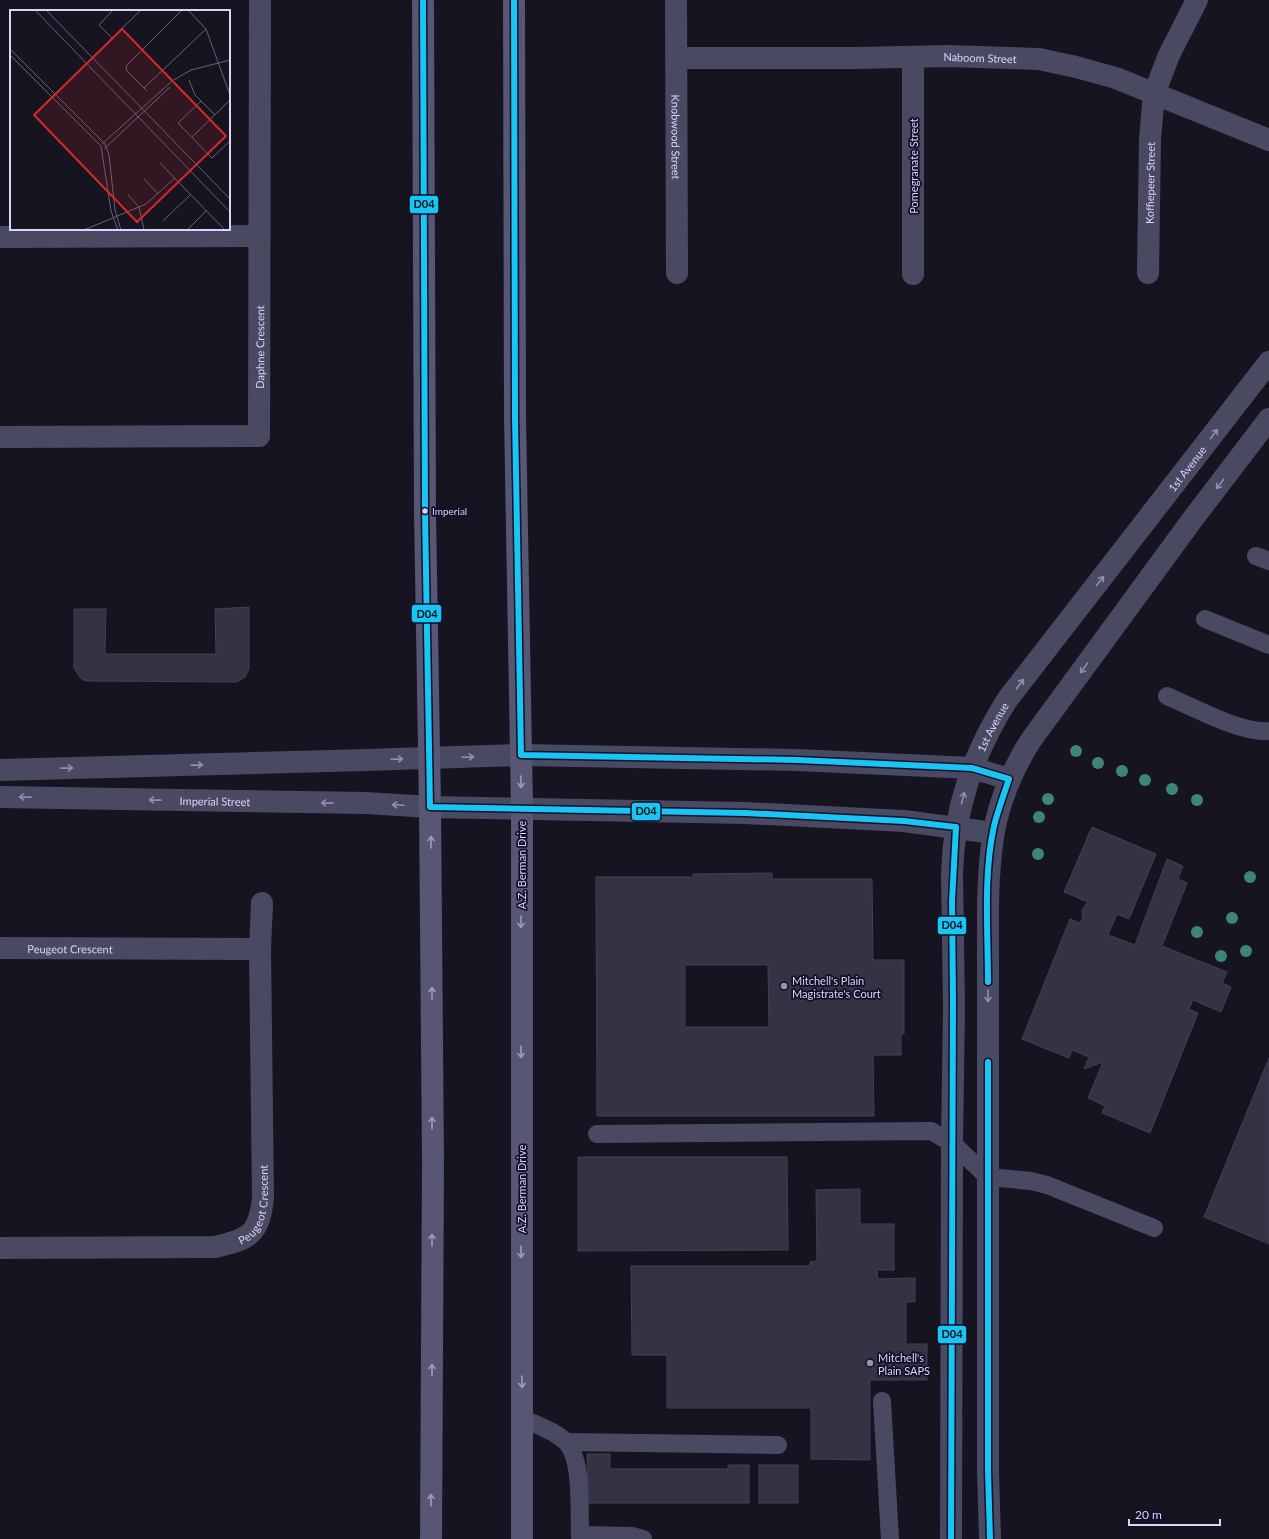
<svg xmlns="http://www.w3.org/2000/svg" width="1269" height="1539" font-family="Lato,sans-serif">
  <rect width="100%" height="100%" fill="#161421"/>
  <g fill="#343243" stroke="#433f54" fill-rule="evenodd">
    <path d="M249,607v62l-4,8 -8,5 -148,-1 -6,-1 -4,-4 -5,-8v-59h32l-1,45h111l-1,-45z"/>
    <path d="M1092,827l64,27 -27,65 -12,-5 -9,21 27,10 32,-86 16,7 -5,13 9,4 -25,63 65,26 -5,11 9,4 -10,25 -28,-12 -4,9 9,4 -48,120 -48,-20 3,-7 -17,-8 15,-36 -19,7 5,-12 -17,-7 -3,8 -47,-19 48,-120 10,4 3,-4 -1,-9 6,-8 -24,-10z"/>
    <path d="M772,873v6h100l1,81h31v74h-3v21h-28l1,61h-277l-1,-239h98l-1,-3zM685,965h83l1,62h-84z"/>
    <path d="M1269,1058v186l-65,-27z"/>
    <path d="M578,1157h209l1,93 -210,1z"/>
    <path d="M860,1189v35h34v46h-17l1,9 37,-1v24h-9v42h21v36h-57v80l-59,-1v-51h-144v-53h-35l-1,-89h179v-4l7,-1 -1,-71z"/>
    <path d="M587,1454h23v15h118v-4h21v38h-161z"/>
    <rect x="759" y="1465" width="39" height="38"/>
  </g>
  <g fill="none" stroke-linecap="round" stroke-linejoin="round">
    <g stroke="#4a4962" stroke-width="18">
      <path d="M1256,556l13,5"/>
      <path d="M1205,619l64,26"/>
      <path d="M1167,696c26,11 75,38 102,35"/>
      <path d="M597,1134l334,-3 21,12 36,34 43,4 16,4 107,43"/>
      <path d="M882,1401l8,138"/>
      <path d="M522,1418c14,7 34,13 45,25 16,18 12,72 13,96"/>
      <path d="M566,1442l212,3"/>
      <path d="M580,1535l52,1 11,3"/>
    </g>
    <g stroke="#4a4962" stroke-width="22">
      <path id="s1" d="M676,0l1,273"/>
      <path id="s2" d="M677,58h178l93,-2 91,3 37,8 40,11 153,62"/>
      <path d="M0,237l258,-1"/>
      <path id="s3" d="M1148,273l2,-134 4,-45 15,-39 28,-55"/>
      <path d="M913,274v-216"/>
      <path id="s4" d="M0,437l259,-1 1,-436"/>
      <path id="s5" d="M0,948l260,1"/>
      <path id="s6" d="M0,1248l215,-1c35,-8 44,-13 48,-49l-3,-249 2,-46"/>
    </g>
    <g stroke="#4a4962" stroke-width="22">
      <path d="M0,770l366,-10 155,-5 276,5 175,8 37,11"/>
      <path id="s7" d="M0,797l366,6 64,4 315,6 159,8 89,12"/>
      <path id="s8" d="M951,1539l1,-396 2,-135 -2,-135c2,-64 21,-119 55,-173l262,-338"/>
      <path d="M990,1539l-2,-68v-564c1,-66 7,-110 43,-167l161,-220 77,-101"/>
    </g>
    <g stroke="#575674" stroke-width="22">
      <path d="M423,0l2,513 5,294 3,355 -2,377"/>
      <path d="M514,0l1,417 7,392v730"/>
    </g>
    <g stroke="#130f26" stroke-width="9">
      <g id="bus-1">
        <path d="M423,0l2,513 5,294 315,6 159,8 52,6 -4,74 1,98 -2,540"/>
        <path d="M514,0l1,417 6,338 276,5 175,8 37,11c-5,15 -11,31 -15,47 -11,50 -6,105 -6,156"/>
        <path d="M988,1062v409l2,68"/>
      </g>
    </g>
    <use href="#bus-1" stroke="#18c5f4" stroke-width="6"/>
  </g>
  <g fill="#3e8478">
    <circle cx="1076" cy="751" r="6"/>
    <circle cx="1098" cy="763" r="6"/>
    <circle cx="1122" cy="771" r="6"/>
    <circle cx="1145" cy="780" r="6"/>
    <circle cx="1172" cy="789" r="6"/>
    <circle cx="1048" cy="799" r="6"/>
    <circle cx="1197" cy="800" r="6"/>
    <circle cx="1039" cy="817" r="6"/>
    <circle cx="1038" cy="854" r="6"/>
    <circle cx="1250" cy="877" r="6"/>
    <circle cx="1232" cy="918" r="6"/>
    <circle cx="1197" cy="932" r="6"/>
    <circle cx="1246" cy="951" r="6"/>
    <circle cx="1221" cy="956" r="6"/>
  </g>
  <defs><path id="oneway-shaft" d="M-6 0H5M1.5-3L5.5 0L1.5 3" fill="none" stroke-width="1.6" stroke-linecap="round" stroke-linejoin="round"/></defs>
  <g stroke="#928eb0">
    <use href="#oneway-shaft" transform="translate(1214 434) rotate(-52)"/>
    <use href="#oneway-shaft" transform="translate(1220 484) rotate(128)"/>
    <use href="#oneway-shaft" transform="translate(1100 581) rotate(-52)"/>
    <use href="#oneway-shaft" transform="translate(1084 668) rotate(126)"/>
    <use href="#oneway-shaft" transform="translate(1020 684) rotate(-53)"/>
    <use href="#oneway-shaft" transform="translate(468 757) rotate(-2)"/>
    <use href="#oneway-shaft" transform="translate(397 759) rotate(-2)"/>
    <use href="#oneway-shaft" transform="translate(197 765) rotate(-1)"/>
    <use href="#oneway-shaft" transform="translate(67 768) rotate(-1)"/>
    <use href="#oneway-shaft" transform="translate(25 797) rotate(-179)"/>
    <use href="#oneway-shaft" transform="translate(963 798) rotate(-75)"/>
    <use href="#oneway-shaft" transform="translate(155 800) rotate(-179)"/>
    <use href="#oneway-shaft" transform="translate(327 803) rotate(-179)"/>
    <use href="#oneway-shaft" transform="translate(398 805) rotate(-177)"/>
    <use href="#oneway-shaft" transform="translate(988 996) rotate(90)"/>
  </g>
  <g stroke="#9e9bc0">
    <use href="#oneway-shaft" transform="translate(521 782) rotate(89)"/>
    <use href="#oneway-shaft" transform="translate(431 842) rotate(-90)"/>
    <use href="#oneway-shaft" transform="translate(521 922) rotate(90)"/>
    <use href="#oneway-shaft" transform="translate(432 993) rotate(-90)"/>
    <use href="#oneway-shaft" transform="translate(521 1052) rotate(90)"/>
    <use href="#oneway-shaft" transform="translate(432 1123) rotate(-90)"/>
    <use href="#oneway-shaft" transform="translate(432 1240) rotate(-90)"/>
    <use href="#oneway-shaft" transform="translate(521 1252) rotate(90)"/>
    <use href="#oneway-shaft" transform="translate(432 1370) rotate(-90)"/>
    <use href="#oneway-shaft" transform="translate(522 1382) rotate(90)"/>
    <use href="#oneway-shaft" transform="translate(431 1500) rotate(-90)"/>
  </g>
  <circle fill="#d9d4ff" stroke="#130f26" stroke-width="1.5" cx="425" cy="511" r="3.5"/>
  <g fill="#9591b1" stroke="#130f26" stroke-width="1.5">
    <circle cx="784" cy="986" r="4"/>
    <circle cx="870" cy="1363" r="4"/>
  </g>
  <g text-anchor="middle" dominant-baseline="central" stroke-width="3.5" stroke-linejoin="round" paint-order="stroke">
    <g font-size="10" fill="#d9d4ff" stroke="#130f26" text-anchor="start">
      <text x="432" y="511">Imperial</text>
    </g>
    <g font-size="11" fill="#d9d4ff" stroke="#130f26">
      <text stroke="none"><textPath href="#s2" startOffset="303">Naboom Street</textPath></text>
      <text stroke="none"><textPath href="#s1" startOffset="137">Knobwood Street</textPath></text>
      <text transform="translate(913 166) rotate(-90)">Pomegranate Street</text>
      <text stroke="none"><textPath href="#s3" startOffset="90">Koffiepeer Street</textPath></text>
      <text stroke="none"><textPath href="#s4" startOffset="348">Daphne Crescent</textPath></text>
      <text stroke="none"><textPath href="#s8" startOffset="1143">1st Avenue</textPath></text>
      <text stroke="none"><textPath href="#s8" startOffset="819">1st Avenue</textPath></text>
      <text stroke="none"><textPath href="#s7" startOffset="215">Imperial Street</textPath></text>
      <text transform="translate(521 865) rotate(-90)">A.Z. Berman Drive</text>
      <text stroke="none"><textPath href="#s5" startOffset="70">Peugeot Crescent</textPath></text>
      <text transform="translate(521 1189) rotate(-90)">A.Z. Berman Drive</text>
      <text stroke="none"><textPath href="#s6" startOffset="282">Peugeot Crescent</textPath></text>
    </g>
    <g font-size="11" fill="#d9d4ff" stroke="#130f26" text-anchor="start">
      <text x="792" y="980">Mitchell's Plain<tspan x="792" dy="13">Magistrate's Court</tspan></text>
      <text x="878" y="1357">Mitchell's<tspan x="878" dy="13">Plain SAPS</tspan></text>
    </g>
  </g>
  <g transform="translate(10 10)">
    <rect width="220" height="220" fill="#161421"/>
    <path fill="none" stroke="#64617a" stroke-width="1" d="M25,0l195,202M36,0l184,189M103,0l-14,15 13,13 29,-28M178,0l18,19 24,66M0,39l95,95 4,11 6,55 6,20M0,45l91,91 10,65 7,19M179,70l6,15 20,20M134,78l62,-59M137,81l-20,-20 -1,-5 56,-56M191,91l-23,22 34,35 18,-17M182,127l38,-37M92,134l70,-63 19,-11 39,-10M94,139l66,-62M150,153l65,67M134,169l14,15M118,185l11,12 5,23M153,211l28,-27M74,220l62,-26 29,-26M177,220l20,-20"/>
    <path fill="#d62828" fill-opacity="0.15" stroke="#d62828" stroke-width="2" d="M112,19l104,107 -89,86 -103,-107z"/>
    <rect width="220" height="220" fill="none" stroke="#d9d4ff" stroke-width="2"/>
  </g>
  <g stroke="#130f26" stroke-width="1.5">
    <rect x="409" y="195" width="30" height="19" rx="4" fill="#18c5f4"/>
    <rect x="411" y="604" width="31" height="19" rx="4" fill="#18c5f4"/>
    <rect x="631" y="802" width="30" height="19" rx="4" fill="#18c5f4"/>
    <rect x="937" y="916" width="30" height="19" rx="4" fill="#18c5f4"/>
    <rect x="937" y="1325" width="30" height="19" rx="4" fill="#18c5f4"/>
  </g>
  <g font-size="11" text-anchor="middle" font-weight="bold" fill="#111">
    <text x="424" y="208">D04</text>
    <text x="427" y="618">D04</text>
    <text x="646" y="815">D04</text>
    <text x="952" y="929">D04</text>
    <text x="952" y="1338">D04</text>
  </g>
  <path d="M1129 1519v6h91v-6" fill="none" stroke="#d9d4ff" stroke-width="2"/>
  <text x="1135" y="1519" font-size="12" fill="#d9d4ff" stroke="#130f26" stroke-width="3" paint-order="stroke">20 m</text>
</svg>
